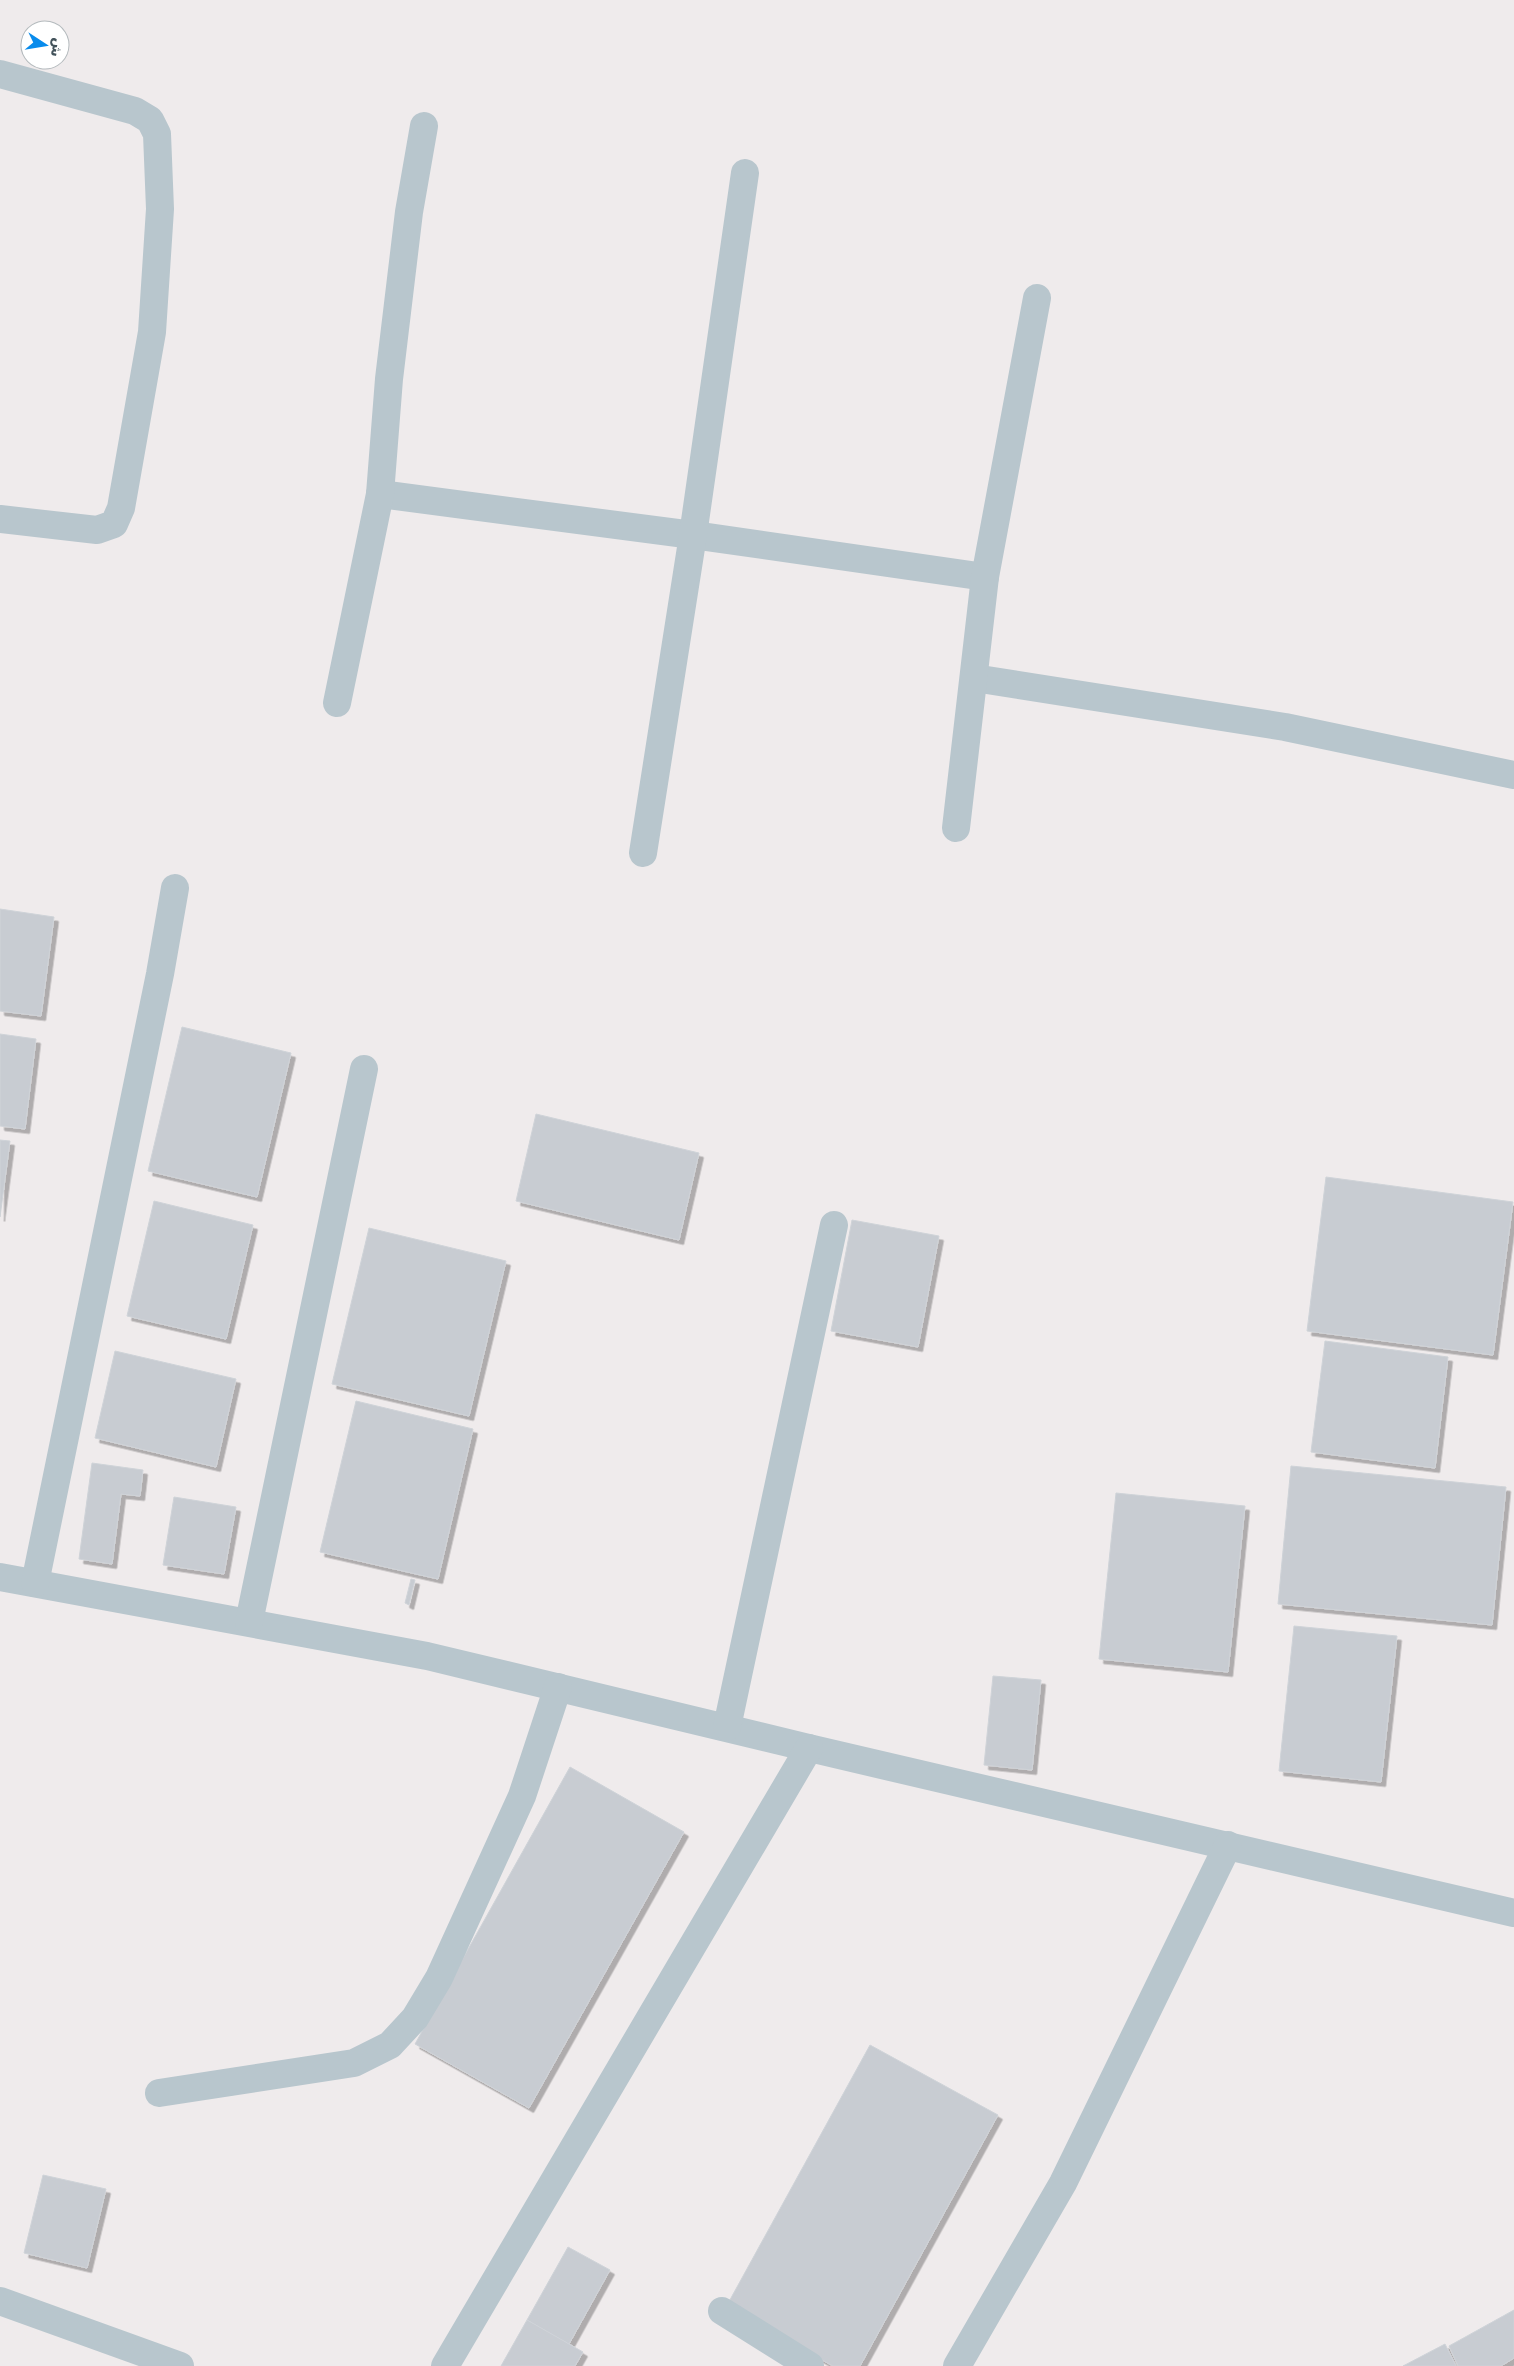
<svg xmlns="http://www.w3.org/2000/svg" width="1514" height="2366" font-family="'DejaVu Sans',Cairo,sans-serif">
  <defs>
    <filter id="shadow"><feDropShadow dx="4.5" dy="4.5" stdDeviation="0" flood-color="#0004"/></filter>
  </defs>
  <rect width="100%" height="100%" fill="#efebec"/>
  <g fill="#c8ccd2" stroke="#cfd3d8" filter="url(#shadow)">
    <path d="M0,909l54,8 -13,99 -41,-5z"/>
    <path d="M182,1027l109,26 -34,144 -109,-26z"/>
    <path d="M0,1034l36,5 -11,90 -25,-3z"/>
    <path d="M536,1114l163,39 -20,87 -163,-39z"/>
    <path d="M0,1140l10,1 -10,76z"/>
    <path d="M1326,1177l187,25 -20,153 -186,-24z"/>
    <path d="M154,1201l99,24 -27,114 -99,-23z"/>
    <path d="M852,1220l87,16 -21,111 -87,-16z"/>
    <path d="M369,1228l137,33 -37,155 -137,-32z"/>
    <path d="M1325,1341l123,16 -13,111 -124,-16z"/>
    <path d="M115,1351l121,28 -20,88 -121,-29z"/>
    <path d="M356,1401l117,28 -35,150 -118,-27z"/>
    <path d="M92,1463l51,7 -3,26 -19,-2 -9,70 -33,-5z"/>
    <path d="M1291,1466l215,21 -14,138 -214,-21z"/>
    <path d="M1116,1493l129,13 -17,166 -129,-13z"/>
    <path d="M174,1497l62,10 -12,67 -61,-9z"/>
    <path d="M411,1579l4,1 -6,25 -4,-2z"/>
    <path d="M1294,1626l103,10 -16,146 -102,-11z"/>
    <path d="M993,1676l48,4 -9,90 -48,-5z"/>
    <path d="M570,1767l114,65 -155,276 -114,-64z"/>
    <path d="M870,2045l128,70 -138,251h-27l-107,-59z"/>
    <path d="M43,2175l63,14 -19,79 -63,-15z"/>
    <path d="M568,2247l42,23 -41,74 -42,-24z"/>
    <path d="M1514,2310v48l-13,8h-43l-9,-20z"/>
    <path d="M527,2320l56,32 -8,14h-74z"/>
    <path d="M1445,2344l11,22h-53z"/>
  </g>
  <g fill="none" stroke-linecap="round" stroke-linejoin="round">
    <g stroke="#b8c6cd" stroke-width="28">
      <path d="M0,74l135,37 15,9 7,14 3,75 -8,123 -31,176 -7,16 -17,6 -97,-11"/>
      <path d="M380,494l313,41 292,42"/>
      <path d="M974,678l311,49 229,48"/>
      <path d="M337,703l43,-209 9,-115 20,-167 15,-86"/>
      <path d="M956,828l29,-251 52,-279"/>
      <path d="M643,853l50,-318 52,-362"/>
      <path d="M0,1577l427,79 382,92 705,165"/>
      <path d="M35,1583l125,-609 15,-86"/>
      <path d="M249,1622l115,-553"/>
      <path d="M727,1727l107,-502"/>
      <path d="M159,2093l195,-30 36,-18 25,-27 24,-40 83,-182 36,-109"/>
      <path d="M0,2301l180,65"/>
      <path d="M722,2311l88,55"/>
      <path d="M445,2366l364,-618"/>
      <path d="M957,2366l106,-183 165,-338"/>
    </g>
  </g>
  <g transform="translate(45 45) rotate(102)"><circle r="24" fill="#ffffff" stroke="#b4babd"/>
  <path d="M0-4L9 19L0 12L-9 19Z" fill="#088bec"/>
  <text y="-8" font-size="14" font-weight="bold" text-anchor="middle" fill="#43535b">ش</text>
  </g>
</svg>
